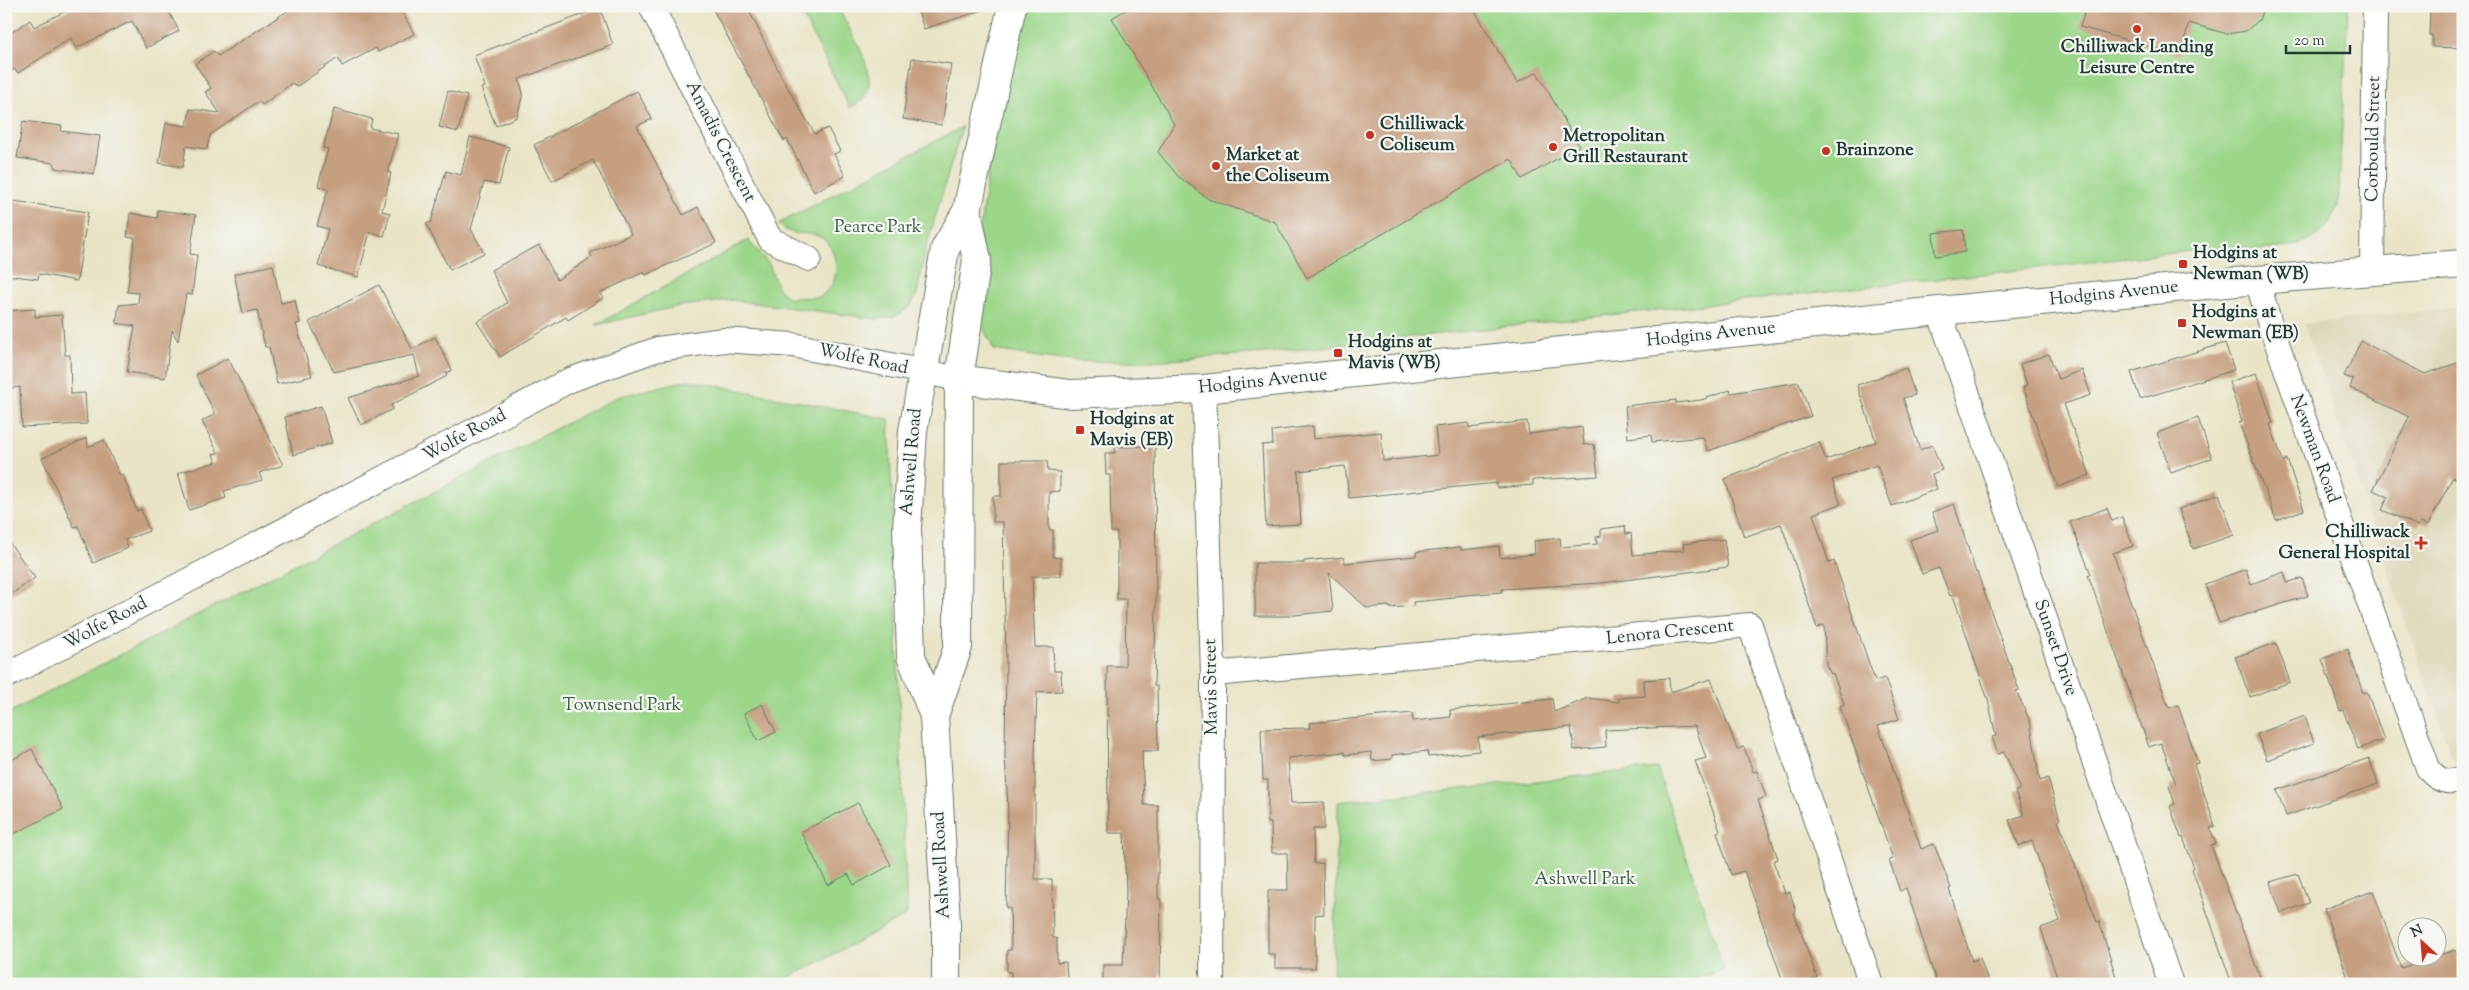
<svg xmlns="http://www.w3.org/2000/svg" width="2469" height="990" font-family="'Sorts Mill Goudy',serif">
  <rect width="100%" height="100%" fill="#f6f6f2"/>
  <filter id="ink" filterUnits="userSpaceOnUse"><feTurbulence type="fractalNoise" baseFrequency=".02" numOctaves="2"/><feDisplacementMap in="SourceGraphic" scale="10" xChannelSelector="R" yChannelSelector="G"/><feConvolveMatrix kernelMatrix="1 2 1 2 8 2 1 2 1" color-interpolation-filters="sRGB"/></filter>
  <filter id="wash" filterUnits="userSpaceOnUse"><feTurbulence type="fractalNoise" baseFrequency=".0096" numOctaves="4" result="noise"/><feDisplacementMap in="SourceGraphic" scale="20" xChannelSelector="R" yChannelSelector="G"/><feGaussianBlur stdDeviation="1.12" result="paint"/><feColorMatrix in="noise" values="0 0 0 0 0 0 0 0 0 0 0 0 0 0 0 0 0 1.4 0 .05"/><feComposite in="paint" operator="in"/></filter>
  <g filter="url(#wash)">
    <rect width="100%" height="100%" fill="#e9e4c6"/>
    <path fill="#dbd5b5" d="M2463,307v454l-9,3 -150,-440z"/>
    <g fill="#9bd689" stroke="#5d8a5e">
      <path d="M798,6h39c11,21 40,64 30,87 -3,7 -11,12 -17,15z"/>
      <path d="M1018,6h1330l-10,200c-3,5 -5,13 -9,18 -25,31 -76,26 -111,24l-942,104c-66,5 -132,12 -198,9 -28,-1 -56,-7 -84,-11l-19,-39 5,-83 19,-136z"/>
      <path d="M962,127l-36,121 -9,46 -7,13 -16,10 -18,2 -144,-19 -52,6 -84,19 152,-85 21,24 9,25 11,9 31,-1c4,-4 11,-9 13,-14 6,-15 2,-41 -15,-47 -18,-6 -23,3 -40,-12z"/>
      <path d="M688,380l201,39 18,496 -130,69h-771v-270l611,-317z"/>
      <path d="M1657,768l67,201 -40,15h-323l-28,-3 5,-179z"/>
    </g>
    <g id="blocks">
      <g fill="#c69f80">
        <path d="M76,6h90l13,25 -33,17 -14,-27 -56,27 -5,-10 -53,35 -4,-4 -8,6v-39l24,-16 4,7z"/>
        <path d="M295,6h104l15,28 -36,18 -2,-4 -34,18 -4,-8 -42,29 -4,-4 -30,22 -3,-4 -49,34 -3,14 -21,-3 -3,21 -24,-4 7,-40 21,3 3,-17 30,4 -15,-21 6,-4 -16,-24 19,-13 4,5z"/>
        <path d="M711,6h36l35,72 33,56 13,-6 12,23 -6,3 11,22 -31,16 -27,-53 -3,2z"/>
        <path d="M916,6h67v4l-59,19z"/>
        <path d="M1132,6h340l45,77 20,-11 42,74 -57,33 -11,-20 -204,119 -32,-56 -67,-23 -30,-23 -20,-24 16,-28 -62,-106z"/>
        <path d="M2086,6h178l-5,14 -13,11 -19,3 -38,-11 -9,32 -100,-28z"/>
        <path d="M2432,6h31v42l-31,-1v-12h-3l1,-24z"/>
        <path d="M600,8l13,37 -94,34 4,14 -6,24 -21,9 -15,-38 4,-1 -11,-32z"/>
        <path d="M912,58l39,6 -9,61 -39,-6z"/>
        <path d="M448,91l19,5 -9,36 -19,-5z"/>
        <path d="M637,91l15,28 -15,7 46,89 15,-8 18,36 -71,32 -1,-3 -44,21 3,5 -35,22 -2,-3 -66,40 -23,-35 30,-19 -16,-33 48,-25 18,35 35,-23 -2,-4 41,-19 -38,-74 -41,21 -18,-36z"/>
        <path d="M334,109l38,10 -2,9 28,6 -10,38 3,1 -9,38 8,2 -6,23 -14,-4 -12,45 -40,-11 10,-37 -11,-3 11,-37 -10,-3 10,-37 -5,-1z"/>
        <path d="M23,121l39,5 -1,5 39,5 -6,38 -39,-6 -1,-5 -37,-5z"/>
        <path d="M470,137l39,10 -10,38 -15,-3 -13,47 13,24 -34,17 -24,-46 5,-2 15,-51 15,4z"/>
        <path d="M6,200l82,12 -11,69 -38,-7 -1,5 -32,-4z"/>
        <path d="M158,210l38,5 -6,39 7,1 -5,40 -6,-1 -8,47 -6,-11 -7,48 -38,-6 8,-46 -19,-3 3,-18 19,-2 1,-10 -12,-1 8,-54 -8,-1 3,-24 27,5z"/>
        <path d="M1963,230l2,22 -30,4 -2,-23z"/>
        <path d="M273,265l8,38 14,-3 5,23 -4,1 16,52 -35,8 -8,-37h-4l-8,-37 -14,3 -9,-39z"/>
        <path d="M379,285l33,64 23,-12 17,33 -6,3 1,3 -56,29 2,4 -32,16 -13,-27 71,-22 -5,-21 -80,17 -25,-50z"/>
        <path d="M35,309v8l27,-2 3,40h5l1,39 14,-1 2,31 -65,3 -2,-40 -13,2 -1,-78z"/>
        <path d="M2361,341l64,33 38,-13v121l-10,-5 -25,48 -8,-3 -2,4 -36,-16 6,-13 -15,-7 36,-73 -59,-29 3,-9 -9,-3z"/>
        <path d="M2225,343l9,27 -94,29 -9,-27z"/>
        <path d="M2049,354l9,25 24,-9 9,25 -27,9 26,71 -32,12 -35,-100 4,-2 -7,-21z"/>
        <path d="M228,358l55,107 -24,8 3,7 -38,11 2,7 -37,12 -11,-37 38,-11 -3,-8 5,-1 -16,-32 13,-7 -19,-39z"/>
        <path d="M1906,368l9,27 -12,3 17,52 12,-5 10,25 -10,4 5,15 -45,17 -15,-41 -45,15 9,24 -28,10 16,49 5,-2 41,120 10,-3 14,41 -21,7 43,123 13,-5 17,44 -2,1 23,72 8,-3 9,26h-52l-31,-96 -6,3 -11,-31 4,-1 -53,-153 4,-2 -11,-31 -2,1 -5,-9 -2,-40 -7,3 -36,-104 -37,13 -19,-58 94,-37 7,18 50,-18 -19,-57z"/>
        <path d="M2256,373l17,50 -3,1 13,37 4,-2 17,51 -28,10 -37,-97 3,-1 -13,-40z"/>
        <path d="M1799,382l12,34 -103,35 -5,-14 -51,5 -1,-7 -23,3 -3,-32 51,-6v3l25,-3 29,-10 1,3z"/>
        <path d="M321,406l11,37 -39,12 -8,-38z"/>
        <path d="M2198,418l14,40 -41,15 -14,-40z"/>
        <path d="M1527,421l2,13 53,-7 2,18 10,-1 4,32 -65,4v5l-36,3v-5l-148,15 -4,-32 -47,5 3,53 -35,2 -4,-81 11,-1 -1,-13 41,-5 1,13 67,-7 2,29 55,-6 -3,-28 34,-4v5z"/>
        <path d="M87,438l1,9 16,-7 16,36 3,-1 14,36 4,-2 8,22 -24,9 3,8 -35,15 -15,-37 -4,1 -32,-69z"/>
        <path d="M1155,446l1,162 -2,78h3l1,65h-16l2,54h14v94h3l-1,85h-57v-19h20l3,-74 -2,-58h-16l-1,-167h18l1,-67h-9v-67h-6l-1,-57h-4l-1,-22h10v-6z"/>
        <path d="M1001,461h46l1,10 12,1v19l-11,1v38h4v27l8,1v18h-29l3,71h18l1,24h7l1,20 -25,1 -2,62v125h17l1,59h4v25l9,-1 1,17h-9v5h-47v-12h-4v-22h4l-1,-42h-4l2,-100 -3,-53 1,-95 -3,-138h-10v-26h8z"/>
        <path d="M2219,494l15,41 -41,14 -14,-40z"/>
        <path d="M1954,504l22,69 1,-1 42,118 -3,1 14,30 10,60 8,-3 12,42 -2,1 39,101 2,-1 19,63h-59l-18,-56 19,-7 -28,-80 -13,5 -10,-26 15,-5 -9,-24 6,-2 -17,-37 -6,2 -6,-17 4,-1 -8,-36 -35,-105 -3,1 -11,-28 -17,6 -12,-34 28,-10 -6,-18z"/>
        <path d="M2107,508l5,13 10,-4 11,29 -20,7 56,155 9,-3 20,58 -4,1 21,62 -5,2 6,16 -5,1 50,135 -11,4h-18l-40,-115 2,-1 -11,-31 -2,1 -11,-32 5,-2 -6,-18 7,-2 -15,-41 -12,4 -61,-172 3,-1 -21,-52z"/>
        <path d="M1625,526l1,8 5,-1 2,22 51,-5 -1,-6 41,-5 4,28 -127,16 -99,6v3l-48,4v2l-41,4 1,4 -24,2 -1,-2 -22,2 -38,-35 4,38 -48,5h-30v-53h49v-2l40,-4 1,6 71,-7v-4l44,-5 1,3 38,-4 1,12 35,-4 -1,-13 26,-3 1,9 36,-3 -1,-7 5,-1v-7z"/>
        <path d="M6,538l29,40 -29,20z"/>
        <path d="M2246,569l5,15 33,-12 3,11 15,-5 6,18 -89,27 -14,-39z"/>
        <path d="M2276,643l14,39 -40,15 -15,-40z"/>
        <path d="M2348,649l15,44 4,-1 17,48 -26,9 -15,-39 -3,1 -18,-52z"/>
        <path d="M1669,678l1,14 41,-13 26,70 7,-2 9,25 4,-1 9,26 -8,3 20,59 -5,2 12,32 5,-1 6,20 -2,1 23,65 -16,6h-17l-40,-113 -13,4 -14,-43 3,-1 -25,-70 11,-3 -11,-32 -90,4 1,17 -32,3 -3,-23 -93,10 1,14 -51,6 -1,-6 -35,4v4l-20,2 -1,-9 -26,3 -1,-3 -56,6 3,45 33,-1v27h-11l1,35 9,-1 1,51 -9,1v53h-40v-14h-7v-64h20l-1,-37h-15l-1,-30h-3v-43h-5l-2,-51 49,-1 -1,-5 103,-10 1,8 38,-4 -1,-7 102,-11 2,13 34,-14 31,4v-4l26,-2 -1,-16z"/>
        <path d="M762,704l14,28 -18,9 -14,-28z"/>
        <path d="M2305,716l9,27 -47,17 -10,-26z"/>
        <path d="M32,749l31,60 -57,29v-75z"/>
        <path d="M2369,758l9,26 -92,32 -9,-26z"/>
        <path d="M858,803l33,62 -37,20 -6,-11 -20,11 -27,-53z"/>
        <path d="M2298,874l11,29 -28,10 -11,-31z"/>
        <path d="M2373,891l28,77 54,-18 8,23v11h-113l-26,-75z"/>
      </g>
    </g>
  </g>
  <g filter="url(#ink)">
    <use href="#blocks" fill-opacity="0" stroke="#667767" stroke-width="1"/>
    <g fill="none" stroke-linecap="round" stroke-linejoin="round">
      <g stroke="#667767" stroke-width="26">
        <g id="minor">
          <path d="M651,6l119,233 39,20"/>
          <path d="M2372,271l3,-265"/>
          <path d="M2257,280l12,41 159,447c9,13 19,16 35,11"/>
          <path d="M1939,311l232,673"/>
          <path d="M1204,389l9,285 -1,310"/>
          <path d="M1213,674l537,-49 121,359"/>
          <path d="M6,676l564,-296 88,-31 66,-9 69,5 166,34"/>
        </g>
      </g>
      <g stroke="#667767" stroke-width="30">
        <g id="tertiary">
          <path d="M959,379l111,15 134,-5 735,-78 318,-31 206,-16"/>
          <path d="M934,716l24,-69 1,-268 18,-119 -10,-49"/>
          <path d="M946,984v-61l-12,-207 -23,-60 -4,-128 6,-97 32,-182 22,-38 45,-205"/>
        </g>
      </g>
      <use href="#minor" stroke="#fff" stroke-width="24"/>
      <use href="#tertiary" stroke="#fff" stroke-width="28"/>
    </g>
  </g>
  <g fill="#c8321e" stroke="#f6f6f2" stroke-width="2">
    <circle cx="2137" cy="29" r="5"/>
    <circle cx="1370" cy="135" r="5"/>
    <circle cx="1553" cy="147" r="5"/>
    <circle cx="1826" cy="151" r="5"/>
    <circle cx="1216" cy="166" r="5"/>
    <rect x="2178" y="259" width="10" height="10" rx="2.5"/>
    <rect x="2177" y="318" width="10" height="10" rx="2.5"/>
    <rect x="1333" y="348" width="10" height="10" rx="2.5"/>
    <rect x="1075" y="425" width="10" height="10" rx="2.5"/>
    <path d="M2418.5 535.5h5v5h5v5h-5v5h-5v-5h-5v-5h5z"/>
  </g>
  <g text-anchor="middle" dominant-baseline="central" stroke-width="4.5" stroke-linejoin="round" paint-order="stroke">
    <g font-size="18" font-weight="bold" fill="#1f3d34" stroke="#f6f6f2" text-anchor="start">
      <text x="2137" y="48" text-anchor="middle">Chilliwack Landing<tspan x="2137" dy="21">Leisure Centre</tspan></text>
      <text x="1380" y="125">Chilliwack<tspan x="1380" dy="21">Coliseum</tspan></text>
      <text x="1563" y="137">Metropolitan<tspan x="1563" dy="21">Grill Restaurant</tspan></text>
      <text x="1836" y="151">Brainzone</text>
      <text x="1226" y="156">Market at<tspan x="1226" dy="21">the Coliseum</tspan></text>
      <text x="2193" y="254">Hodgins at<tspan x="2193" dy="21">Newman (WB)</tspan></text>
      <text x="2192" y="313">Hodgins at<tspan x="2192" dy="21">Newman (EB)</tspan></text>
      <text x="1348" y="343">Hodgins at<tspan x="1348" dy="21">Mavis (WB)</tspan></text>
      <text x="1090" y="420">Hodgins at<tspan x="1090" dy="21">Mavis (EB)</tspan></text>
      <text x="2410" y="533" text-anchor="end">Chilliwack<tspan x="2410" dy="21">General Hospital</tspan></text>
    </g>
    <g font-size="18" fill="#1f3d34" stroke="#f6f6f2">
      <text transform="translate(2374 139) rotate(-89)">Corbould Street</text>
      <text transform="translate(720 142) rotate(63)">Amadis Crescent</text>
      <text transform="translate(2114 294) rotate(-6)">Hodgins Avenue</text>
      <text transform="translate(1711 335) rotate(-6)">Hodgins Avenue</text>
      <text transform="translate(863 360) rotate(12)">Wolfe Road</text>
      <text transform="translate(1263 382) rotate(-6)">Hodgins Avenue</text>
      <text transform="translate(465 436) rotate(-28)">Wolfe Road</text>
      <text transform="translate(2314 449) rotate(70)">Newman Road</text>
      <text transform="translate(912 462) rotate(-85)">Ashwell Road</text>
      <text transform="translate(106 624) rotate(-28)">Wolfe Road</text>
      <text transform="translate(1670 633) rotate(-6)">Lenora Crescent</text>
      <text transform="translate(2055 648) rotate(71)">Sunset Drive</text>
      <text transform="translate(1212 687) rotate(-91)">Mavis Street</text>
      <text transform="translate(942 865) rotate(-93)">Ashwell Road</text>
    </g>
    <g font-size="18" fill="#385c45" stroke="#f6f6f2">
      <text x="878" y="228">Pearce Park</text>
      <text x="622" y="706">Townsend Park</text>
      <text x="1585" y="880">Ashwell Park</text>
    </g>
  </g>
  <rect width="2469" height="990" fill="none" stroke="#f6f6f2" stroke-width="25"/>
  <g transform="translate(2422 942) rotate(334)"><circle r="24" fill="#f6f6f2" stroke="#a0aca6"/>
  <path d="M0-4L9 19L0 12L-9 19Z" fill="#c8321e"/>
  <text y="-8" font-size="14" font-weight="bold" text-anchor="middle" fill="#1f3d34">N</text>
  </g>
  <path d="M2286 45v8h64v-8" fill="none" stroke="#1f3d34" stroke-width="2.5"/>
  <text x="2294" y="45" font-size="15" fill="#1f3d34" stroke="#f6f6f2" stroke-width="4" paint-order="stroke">20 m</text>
</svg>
